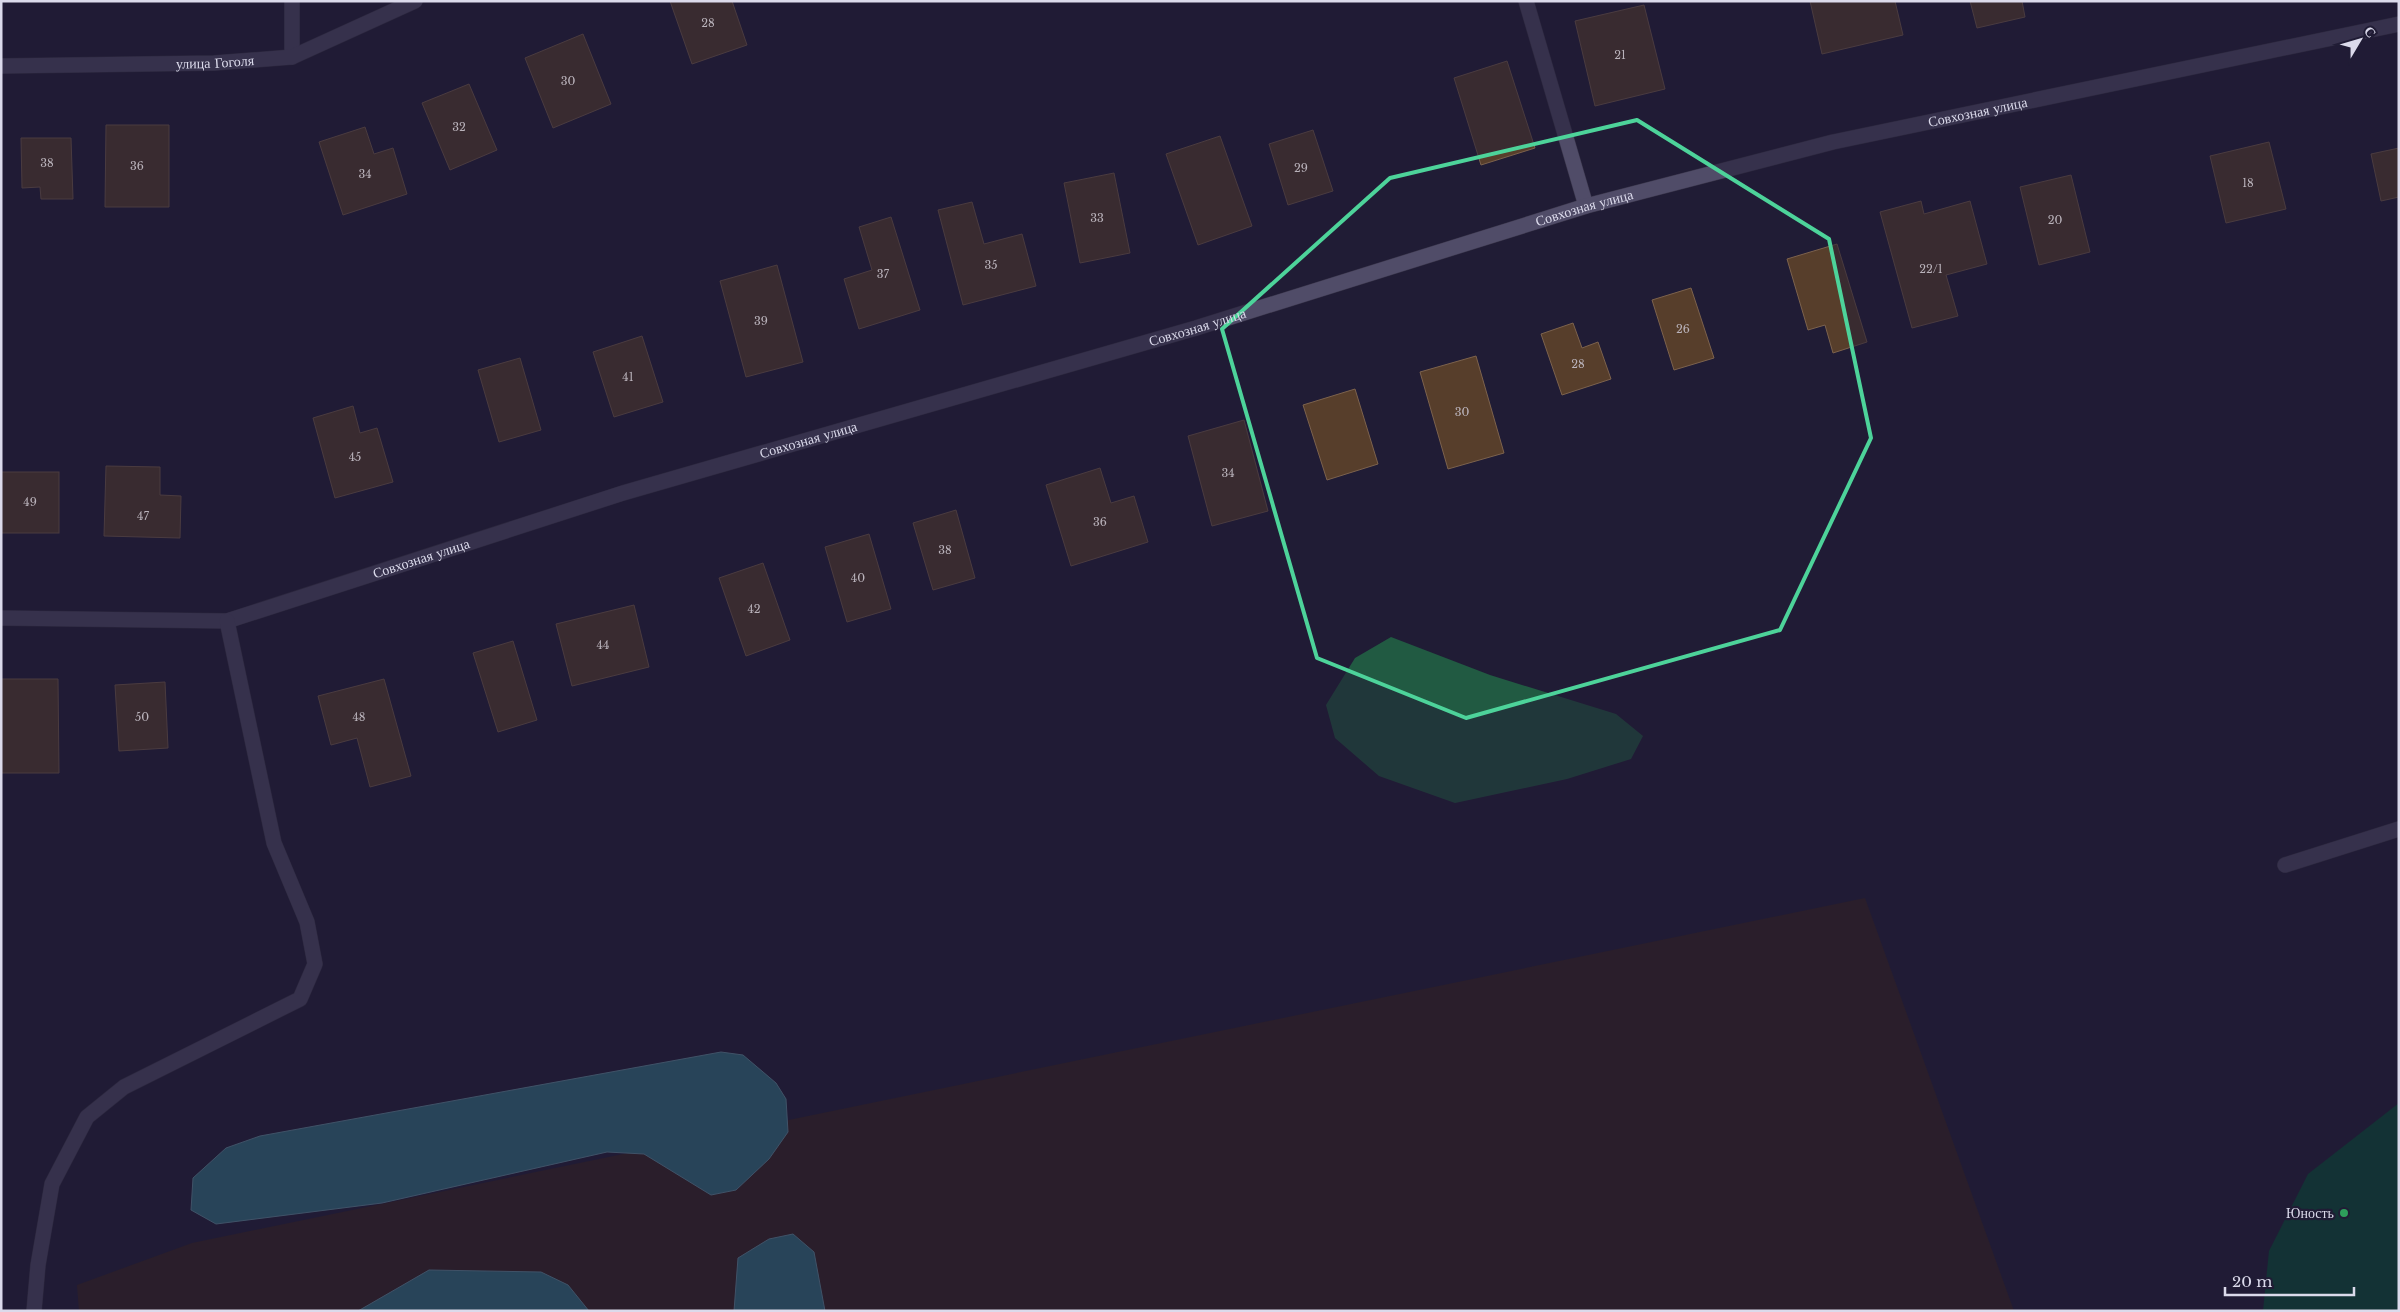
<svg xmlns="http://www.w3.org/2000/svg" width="2400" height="1312" font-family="'Libre Baskerville',serif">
  <rect width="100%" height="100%" fill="#201c35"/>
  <path fill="#352220" d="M1865,898l149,413h-1935l-2,-26 115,-42z"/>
  <path fill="#034e35" d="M2399,1103v208h-136l6,-60 39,-77z"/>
  <path fill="#215a42" d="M1391,637l99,38 126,39 27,22 -12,23 -64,20 -112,24 -76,-27 -44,-38 -9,-33 29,-47z"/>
  <g fill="#327685" stroke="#6594a4">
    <path d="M721,1052l22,3 33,28 10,16 2,33 -19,27 -33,31 -25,5 -67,-41 -37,-2 -225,51 -166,21 -25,-14 2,-32 33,-30 34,-12z"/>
    <path d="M793,1234l21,18 11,59h-91l4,-53 31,-19z"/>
    <path d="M429,1270l112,2 27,13 21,26h-231z"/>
  </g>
  <g fill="#573e2b" stroke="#7c624d">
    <path d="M670,1h62l15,44 -55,19z"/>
    <path d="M1810,1h85l8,34 -81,19z"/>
    <path d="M1970,1h52l3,16 -48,11z"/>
    <path d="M1644,5l21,84 -70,17 -20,-85z"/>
    <path d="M583,34l28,70 -58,24 -28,-70z"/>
    <path d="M1507,61l28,87 -54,17 -27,-87z"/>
    <path d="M469,84l28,66 -47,20 -28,-67z"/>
    <path d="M106,125h63v82h-64z"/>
    <path d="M365,127l9,27 19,-6 14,46 -64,21 -24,-73z"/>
    <path d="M1313,130l20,61 -45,14 -19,-61z"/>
    <path d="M1220,136l32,90 -54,19 -32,-91z"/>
    <path d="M21,138h50l2,61h-32l-1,-12 -18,1z"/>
    <path d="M2269,142l17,67 -60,14 -16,-67z"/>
    <path d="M2399,148v49l-18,4 -10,-47z"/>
    <path d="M1114,173l16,80 -50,10 -16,-80z"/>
    <path d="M2071,175l19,77 -51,13 -19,-78z"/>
    <path d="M1921,201l3,13 46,-13 17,63 -41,11 12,41 -46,12 -32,-116z"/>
    <path d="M972,202l12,42 38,-10 14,52 -73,19 -25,-95z"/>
    <path d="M891,217l29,93 -61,19 -15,-50 28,-9 -13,-43z"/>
    <path d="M1837,244l30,98 -34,11 -8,-28 -17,5 -21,-71z"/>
    <path d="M777,265l26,97 -57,15 -26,-96z"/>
    <path d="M1691,288l23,70 -40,12 -22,-70z"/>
    <path d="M1573,323l9,25 16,-6 13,37 -49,16 -21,-61z"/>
    <path d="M642,336l21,66 -49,15 -21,-65z"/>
    <path d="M1476,356l28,97 -56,16 -28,-97z"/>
    <path d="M520,358l21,72 -42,12 -21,-72z"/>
    <path d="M1355,389l23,75 -51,16 -24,-75z"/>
    <path d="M353,406l7,27 17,-5 16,54 -58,16 -22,-80z"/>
    <path d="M1244,420l24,91 -56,15 -24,-90z"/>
    <path d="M106,466l54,1v28l21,1 -1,42 -76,-2z"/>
    <path d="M1100,468l11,35 23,-7 14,46 -77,24 -25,-81z"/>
    <rect x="1" y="472" width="58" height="61"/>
    <path d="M956,510l19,68 -42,12 -20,-67z"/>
    <path d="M869,534l22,75 -44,13 -22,-75z"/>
    <path d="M763,563l27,77 -44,16 -27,-78z"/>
    <path d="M634,605l15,62 -77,19 -16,-62z"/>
    <path d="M513,641l24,79 -39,12 -25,-79z"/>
    <path d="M1,679h57l1,94h-58z"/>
    <path d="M384,679l27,97 -41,11 -13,-49 -26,7 -13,-49z"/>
    <path d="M165,682l3,66 -49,3 -4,-66z"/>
  </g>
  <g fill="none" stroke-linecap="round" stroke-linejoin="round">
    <g stroke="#39354a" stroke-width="16">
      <g id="minor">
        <path d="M292,1v56"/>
        <path d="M1526,1l60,205"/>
        <path id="s1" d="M1,66l213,-3 78,-6 123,-56"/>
        <path id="s2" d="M1,618l226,3 396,-128 573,-165 390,-122 247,-64 566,-118"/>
        <path d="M2285,865l114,-36"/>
        <path d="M34,1311l4,-46 14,-81 35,-67 37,-30 176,-88 15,-35 -8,-42 -33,-79 -47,-222"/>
      </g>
    </g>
    <use href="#minor" stroke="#504c68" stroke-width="15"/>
  </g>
  <path d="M0 0H2400V1312H0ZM1637,120l192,119 42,199 -91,192 -314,88 -149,-60 -95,-329 168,-151z" fill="#201c35" fill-opacity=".55" fill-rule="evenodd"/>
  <path fill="none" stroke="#4dd39a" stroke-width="4" stroke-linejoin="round" d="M1637,120l192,119 42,199 -91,192 -314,88 -149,-60 -95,-329 168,-151z"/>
  <circle fill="#2e9e5b" stroke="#201c35" stroke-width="2" cx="2344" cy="1213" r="5"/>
  <g text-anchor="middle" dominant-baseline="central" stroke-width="4.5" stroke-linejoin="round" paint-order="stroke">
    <g font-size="11" fill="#bab3bb">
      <text x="708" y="23">28</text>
      <text x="1620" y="55">21</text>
      <text x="568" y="81">30</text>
      <text x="459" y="127">32</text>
      <text x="47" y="163">38</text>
      <text x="137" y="166">36</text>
      <text x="1301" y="168">29</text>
      <text x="365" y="174">34</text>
      <text x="2248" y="183">18</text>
      <text x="1097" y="218">33</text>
      <text x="2055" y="220">20</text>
      <text x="991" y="265">35</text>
      <text x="1931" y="269">22/1</text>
      <text x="883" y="274">37</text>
      <text x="761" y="321">39</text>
      <text x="1683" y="329">26</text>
      <text x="1578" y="364">28</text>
      <text x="628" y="377">41</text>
      <text x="1462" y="412">30</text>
      <text x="355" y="457">45</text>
      <text x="1228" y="473">34</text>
      <text x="30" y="502">49</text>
      <text x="143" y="516">47</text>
      <text x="1100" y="522">36</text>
      <text x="945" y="550">38</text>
      <text x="858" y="578">40</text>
      <text x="754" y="609">42</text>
      <text x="603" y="645">44</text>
      <text x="142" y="717">50</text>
      <text x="359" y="717">48</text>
    </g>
    <g font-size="14" fill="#dbdaeb" stroke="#201c35">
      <text stroke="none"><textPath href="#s1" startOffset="214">улица Гоголя</textPath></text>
      <text stroke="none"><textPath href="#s2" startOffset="2050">Совхозная улица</textPath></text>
      <text stroke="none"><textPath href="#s2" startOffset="1645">Совхозная улица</textPath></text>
      <text stroke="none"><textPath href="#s2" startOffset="1240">Совхозная улица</textPath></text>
      <text stroke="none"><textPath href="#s2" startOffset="835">Совхозная улица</textPath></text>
      <text stroke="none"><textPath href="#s2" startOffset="430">Совхозная улица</textPath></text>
    </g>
    <g font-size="14" fill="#dbdaeb" stroke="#201c35" text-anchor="end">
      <text x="2334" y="1213">Юность</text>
    </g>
  </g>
  <rect width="2400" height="1312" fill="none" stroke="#dbdaeb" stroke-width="5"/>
  <g transform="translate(2360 40) rotate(52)" stroke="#201c35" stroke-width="4" paint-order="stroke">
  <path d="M0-4L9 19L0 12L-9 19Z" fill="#dbdaeb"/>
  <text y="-8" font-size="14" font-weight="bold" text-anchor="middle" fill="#dbdaeb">С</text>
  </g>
  <path d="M2225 1287v8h129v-8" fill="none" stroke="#dbdaeb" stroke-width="2.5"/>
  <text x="2232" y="1287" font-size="15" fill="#dbdaeb" stroke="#201c35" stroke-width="4" paint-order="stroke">20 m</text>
</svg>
